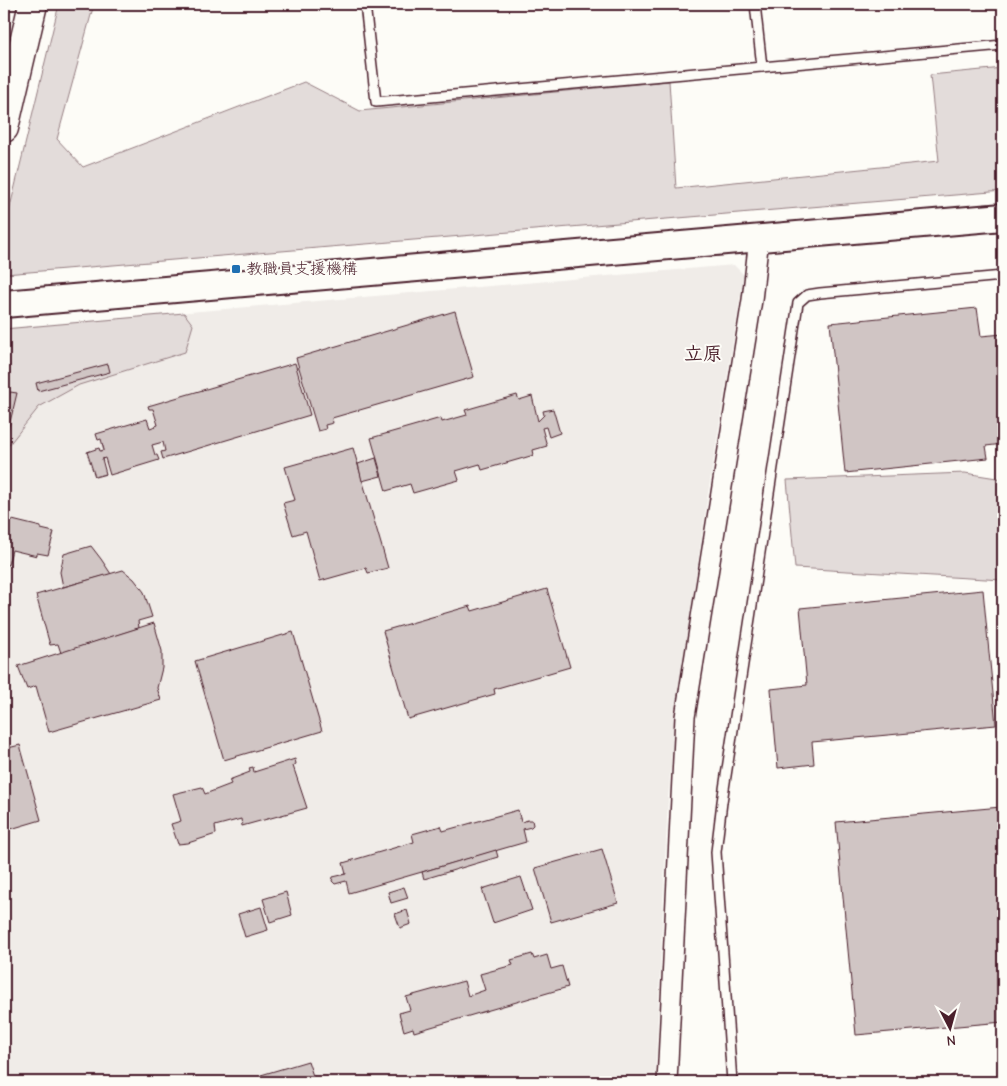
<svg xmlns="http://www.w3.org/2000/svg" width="1007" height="1086" font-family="'Comic Neue','Klee One',sans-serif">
  <rect width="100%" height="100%" fill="#fdfcf7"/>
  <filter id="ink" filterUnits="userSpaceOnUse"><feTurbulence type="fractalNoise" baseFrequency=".02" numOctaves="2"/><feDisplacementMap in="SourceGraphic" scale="10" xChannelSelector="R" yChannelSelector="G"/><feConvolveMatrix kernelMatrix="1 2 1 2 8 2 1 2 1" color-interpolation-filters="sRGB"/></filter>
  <g filter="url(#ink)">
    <path fill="#f0ece8" d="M734,265l10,10 -36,219 -31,214 -4,32 -5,60 -13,282h-651v-754z"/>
    <g fill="#e3dcda" stroke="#967e82">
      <path d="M59,4h35l-37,135 26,28 221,-85 56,29 309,-30 7,107 263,-27 -9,-86 73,-7v123l-998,83 -1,-42z"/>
      <path d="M184,313l9,12 -8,27 -106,33 -40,22 -35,44v-122z"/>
      <path d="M965,473l38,6v101l-208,-12 -8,-88z"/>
    </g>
    <g fill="#d0c5c4" stroke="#4a1f2b">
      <path d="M977,308l4,28 22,-2v110l-17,2 2,12 -143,15 -15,-150z"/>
      <path d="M455,311l19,66 -142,41 1,5 -8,2 1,4 -8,2 -22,-73z"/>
      <path d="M295,363l15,52 -147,44 -2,-7 4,-1 -2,-9 -11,3 3,10h2l2,5 -49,15 -5,-17 -3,1 4,15 -11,3 -8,-25 12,-4 1,3 4,-1 -3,-11 -3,1 -2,-6 51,-15 3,9 8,-3 -5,-16h-4l-1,-3z"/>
      <path d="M108,364l2,8 -72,19 -2,-8z"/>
      <path d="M10,392l7,1 -12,50h-1v-24z"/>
      <path d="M517,395l2,5 13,-4 6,25 6,-6 -1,-4 10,-2 7,24 -11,4 -3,-10 -4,1 5,18 -14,4 1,5 -52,15 -2,-6 -24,7 3,9 -46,13 -3,-9 -24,7 -15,-53 70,-20 1,4 25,-7 -2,-5z"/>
      <path d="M353,448l35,120 -20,5 -2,-5 -46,13 -14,-50 -13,4 -10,-32 12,-3 -10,-33z"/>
      <path d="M376,458l5,18 -19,5 -4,-17z"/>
      <path d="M4,518l37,9v2l13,3 -6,23 -11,-2v3l-25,-6 -4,15 -4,-1z"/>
      <path d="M91,546l10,13 10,15 -48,13 -3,-15 4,-18z"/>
      <path d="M123,570l11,9 10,13 8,25 -14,4 1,7 -78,25 -3,-9 -8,1 -14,-50z"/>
      <path d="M547,589l23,78 -76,22 1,5 -87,25 -25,-88 87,-25 2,5z"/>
      <path d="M983,590l13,135 -184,17 2,22 -36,4 -7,-79 36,-4 -7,-77z"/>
      <path d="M154,623l8,28v17l-5,20 4,12 -112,32 -13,-46 -9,3 -9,-23z"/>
      <path d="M293,632l29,99 -98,29 -29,-99z"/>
      <path d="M20,745l21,75 -37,11v-82z"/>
      <path d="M295,759l1,5 -3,2 14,42 -65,18 -1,-7 -26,7 1,8 -28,9 -10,1 -7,-20 10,-3 -8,-27 29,-7 3,7 26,-10 -2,-4 21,-8 -1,-4 4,-1 1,5z"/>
      <path d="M1001,807l2,23v192l-147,13 -20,-213z"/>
      <path d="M518,810l3,12 7,-2h4l1,5 -2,2 -8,2 3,13 -177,51 -3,-12 -11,3 -3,-3 1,-4 13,-3 -3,-11 71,-21 -2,-8 29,-8 2,5z"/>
      <path d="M602,849l16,54 -67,19 -16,-54z"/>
      <path d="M496,850l2,7 -74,22 -2,-7z"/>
      <path d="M521,877l11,33 -39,13 -11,-34z"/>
      <path d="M404,887l4,11 -17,5 -3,-11z"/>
      <path d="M286,892l6,23 -22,7 -7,-23z"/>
      <path d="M261,907l7,23 -23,7 -7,-23z"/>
      <path d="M407,910l4,14 -11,4 -5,-14z"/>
      <path d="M532,954l2,5 13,-4 4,14 11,-3 6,21 -154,45 -1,-4 -9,3 -5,-18 11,-3 -4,-13 58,-16 4,15 17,-6 -5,-16 33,-9 -2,-5z"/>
      <path d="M308,1061l7,21h-52l-2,-7z"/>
    </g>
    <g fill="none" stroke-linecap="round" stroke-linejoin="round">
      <g stroke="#4a1f2b" stroke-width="12">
        <g id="lane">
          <path d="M365,4l11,98 627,-57"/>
          <path d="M755,4l7,63"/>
          <path d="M732,1082l-16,-230 6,-50 76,-499 9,-8 13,-2 183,-17"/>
        </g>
      </g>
      <g stroke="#4a1f2b" stroke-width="22">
        <path id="street" d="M667,1082l18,-365 67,-417 7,-62"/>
      </g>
      <g stroke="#4a1f2b" stroke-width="30">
        <path id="secondary" d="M4,304l999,-87"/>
      </g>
      <g stroke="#4a1f2b" stroke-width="31">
        <path id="highway" d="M4,128l29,-124"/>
      </g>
      <use href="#lane" stroke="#fdfcf7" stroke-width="9"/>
      <use href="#street" stroke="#fdfcf7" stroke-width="19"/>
      <use href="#secondary" stroke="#fdfcf7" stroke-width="26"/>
      <use href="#highway" stroke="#fdfcf7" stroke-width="28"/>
    </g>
  </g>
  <rect fill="#1f6fb2" stroke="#fdfcf7" stroke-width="2" x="231" y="264" width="10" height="10" rx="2.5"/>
  <g text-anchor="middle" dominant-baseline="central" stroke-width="4" stroke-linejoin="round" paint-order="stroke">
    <g font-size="16" fill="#4a1f2b" stroke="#fdfcf7" text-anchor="start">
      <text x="246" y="269">教職員支援機構</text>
    </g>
    <g font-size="19" font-weight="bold" fill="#4a1f2b" stroke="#fdfcf7">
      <text x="703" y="354">立原</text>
    </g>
  </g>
  <rect width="1007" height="1086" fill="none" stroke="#fdfcf7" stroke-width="20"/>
  <rect x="10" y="10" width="987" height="1066" fill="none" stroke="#4a1f2b" stroke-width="2" filter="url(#ink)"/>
  <g transform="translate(950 1028) rotate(174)" stroke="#fdfcf7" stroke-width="4" paint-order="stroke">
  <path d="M0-4L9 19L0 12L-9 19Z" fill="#4a1f2b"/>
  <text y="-8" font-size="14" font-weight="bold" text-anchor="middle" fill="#4a1f2b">N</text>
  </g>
</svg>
